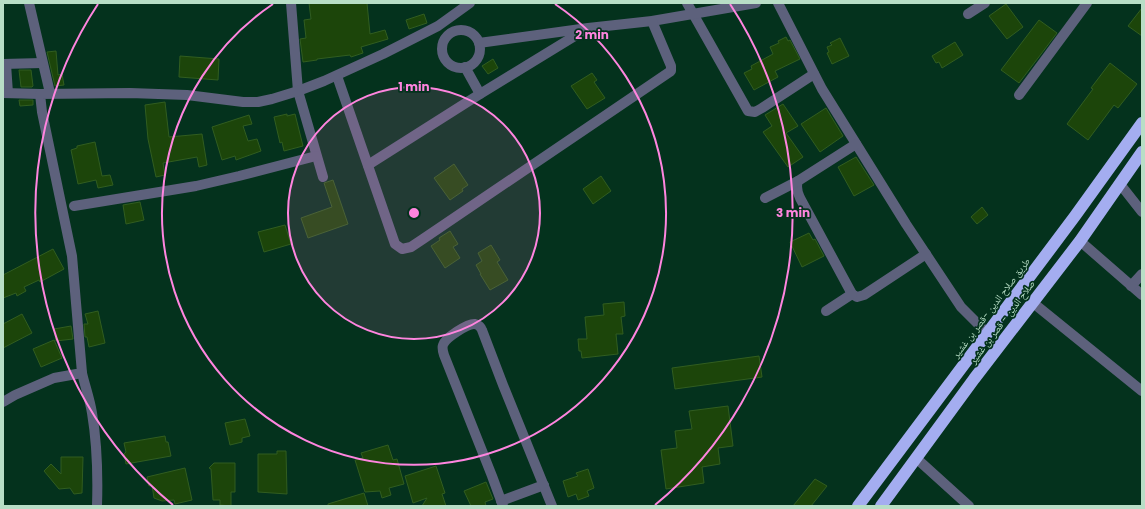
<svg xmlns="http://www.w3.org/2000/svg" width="1145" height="509" font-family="Poppins,'Noto Naskh Arabic',sans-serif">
  <rect width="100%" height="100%" fill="#04321d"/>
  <g fill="#1c450a" stroke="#315d20">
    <path d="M309,3h58l3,31 15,-4 3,9 -27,8 2,6 -12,4 -1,-2 -33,4v1l-14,2 -3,-23 6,-1 -2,-18 7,-1z"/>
    <path d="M1006,4l17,23 -16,12 -18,-23z"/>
    <path d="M1142,8v28l-14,-10z"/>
    <path d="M424,14l3,9 -18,6 -3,-9z"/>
    <path d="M1039,20l18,13 -38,50 -18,-13z"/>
    <path d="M786,37l2,4 2,-1 10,19 -25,12 3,6 -24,13 -10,-17 8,-4 -1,-3 22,-12 -3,-7 9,-4 -1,-2z"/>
    <path d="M840,38l9,18 -17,8 -5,-11 2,-1 -2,-5 5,-2 -2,-2z"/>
    <path d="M955,42l8,13 -21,13 -3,-6 -3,1 -4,-7z"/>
    <path d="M56,51l2,24 4,-1 2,11 -9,1 -8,-34z"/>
    <path d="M180,56l39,3 -1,21 -39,-3z"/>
    <path d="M493,59l5,9 -10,6 -6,-8z"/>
    <path d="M1110,63l27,21 -19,24 -4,-3 -26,35 -21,-16 26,-35 -2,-1z"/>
    <path d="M19,70h12l2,16 -1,1h-11z"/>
    <path d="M592,73l5,7 -3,2 11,16 -18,11 -16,-23z"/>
    <path d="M19,100h14v5l-13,1z"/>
    <path d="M165,102l4,35 33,-3 5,31 -8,2 -2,-10 -34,6 2,12 -9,2 -8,-38 -3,-34z"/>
    <path d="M783,104l15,22 -12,7 17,24 -15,10 -25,-35 9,-6 -7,-11z"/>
    <path d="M826,108l17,28 -23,16 -19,-28z"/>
    <path d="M287,114v2l8,-2 8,32 -19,5 -2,-9 -2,1 -6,-26z"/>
    <path d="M249,115l3,9 -9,2 5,15 9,-2 4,12 -25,9 -1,-4 -13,4 -10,-33z"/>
    <path d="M95,142l7,34 8,-1 3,10 -15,3 -2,-8 -18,4 -7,-34 6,-2v-2z"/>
    <path d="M856,157l18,28 -20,11 -16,-29z"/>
    <path d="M454,164l14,21 -6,4 1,2 -13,9 -16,-22z"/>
    <path d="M601,176l10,15 -18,13 -10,-15z"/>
    <path d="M333,180l15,44 -40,14 -7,-20 31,-11 -8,-24z"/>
    <path d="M140,202l4,18 -18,4 -3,-19z"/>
    <path d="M982,207l6,8 -11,9 -6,-7z"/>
    <path d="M285,225l6,19 -27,8 -6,-20z"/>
    <path d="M450,231l8,13 -5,3 7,11 -15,10 -14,-22 9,-6 -1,-2z"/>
    <path d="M809,233l4,7 2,-1 9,17 -22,11 -12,-25z"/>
    <path d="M491,245l9,15 -3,2 11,18 -18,10 -10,-16h1l-5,-9 6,-4 -4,-8z"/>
    <path d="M53,249l11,20 -24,13 -1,-2 -15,7 2,4 -9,5 -1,-3 -13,5v-23z"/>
    <path d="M624,302l1,14 -4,1 2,17h-7l2,20 -36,4 -1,-7h-2l-1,-12h9l-2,-22 19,-2 -1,-11z"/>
    <path d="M98,311l7,32 -16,4 -2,-10h-2l-1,-13h4l-3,-10z"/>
    <path d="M22,314l10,19 -29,15v-24z"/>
    <path d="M71,326l2,13 -17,2 -2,-12z"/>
    <path d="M54,340l8,18 -21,9 -8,-18z"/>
    <path d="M759,356l3,21 -87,12 -3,-21z"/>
    <path d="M728,406l5,40 -15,2 2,16 -18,3 2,16 -38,6 -5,-39 16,-2 -2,-17 17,-2 -3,-18z"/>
    <path d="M245,419l5,17 -8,2v4l-12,3 -5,-22z"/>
    <path d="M165,436l1,6h2l3,14 -45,8 -2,-10 2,-2 -2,-9z"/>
    <path d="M388,445l5,15 4,-1 7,25 -15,4 2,7 -9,3 -2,-7 -15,1 -10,-32 8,-2 -2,-5z"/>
    <path d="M277,451h9l1,43 -29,-2v-38h19z"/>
    <path d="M61,457h22l-1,36 -8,1 -4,-6 -11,1 -15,-18 7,-7 10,10z"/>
    <path d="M214,463h21v29h-4v14l-11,-1v-5h-7l-2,-31 -2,-1z"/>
    <path d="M436,466l9,27 -3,1 4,12h-24l5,-8 -14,5 -8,-27z"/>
    <path d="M185,468l7,32 -17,4 -1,-4 -12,1 -8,-3 -2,-13 -3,1 -2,-9z"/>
    <path d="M588,469l6,19 -7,3 2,5 -11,4 -2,-6 -8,3 -5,-16 15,-5 -2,-3z"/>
    <path d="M815,479l12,7 -16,20h-18z"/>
    <path d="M486,482l7,17 -8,3 1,4h-15l-7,-15z"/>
    <path d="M364,493l4,13h-40v-2z"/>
  </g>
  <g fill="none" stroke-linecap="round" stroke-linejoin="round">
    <g stroke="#5d617c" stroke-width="10">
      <path d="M29,3l21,90"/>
      <path d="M291,3l7,88 25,86"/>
      <path d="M687,3l61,108 7,1 7,-4 52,-34"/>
      <path d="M778,3l44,86 84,135 55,83 26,26"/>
      <path d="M968,14l17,-11"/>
      <circle cx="461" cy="49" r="19"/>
      <path d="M479,43l109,-15 64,-7 104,-18"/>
      <path d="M3,64l39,-1"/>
      <path d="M6,64l2,29"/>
      <path d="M465,67l15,27"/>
      <path d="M337,76l58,168 7,5 9,-2 12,-8 248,-168v-5l-19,-45"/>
      <path d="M3,93l37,1"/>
      <path d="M1019,95l68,-92"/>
      <path d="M856,144l-58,37c-2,6 -1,11 2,17l52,96 5,3 7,-2 62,-41"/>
      <path d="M368,165l112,-71 103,-63"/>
      <path d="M1120,184l22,28"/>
      <path d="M765,198l33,-17"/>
      <path d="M74,206l122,-20 43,-10 77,-20"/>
      <path d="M1080,241l62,54"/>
      <path d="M1131,286l11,-12"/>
      <path d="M1032,302l110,89"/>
      <path d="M826,311l26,-17"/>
      <path d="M82,373c3,13 8,27 10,40 5,30 6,62 5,93"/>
      <path d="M3,402l12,-7 39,-17 28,-5 -10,-117 -30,-144 -2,-18 90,-1 57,2 56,7h15l14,-3 26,-8 26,-10 59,-27 55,-28 32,-23"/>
      <path d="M916,458l53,48"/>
      <path d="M501,501l43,-16"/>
      <path d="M503,506l-11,-30 -48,-121c-1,-3 -2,-7 -1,-10 2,-7 25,-22 32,-21 4,1 6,3 7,6l21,55 49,121"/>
    </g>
    <g stroke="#a4adf0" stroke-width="12">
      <path d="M858,506l217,-290 67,-93"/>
      <path d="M881,506l93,-127 106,-138 62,-89"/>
    </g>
  </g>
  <circle cx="414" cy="213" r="126" fill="#ff85df" fill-opacity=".12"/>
  <g fill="none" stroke="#ff85df" stroke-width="2">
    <circle cx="414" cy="213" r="126"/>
    <path d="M555 4A252 252 0 1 1 273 4"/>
    <path d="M173 505A379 379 0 0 1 98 4M730 4A379 379 0 0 1 655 505"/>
  </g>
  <g text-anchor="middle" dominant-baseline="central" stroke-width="3.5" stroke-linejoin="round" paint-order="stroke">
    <g font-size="10" fill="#b8dec6" stroke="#04321d">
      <text transform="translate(991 308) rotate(-53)">طريق صلاح الدين -قصر بن غشير</text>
      <text transform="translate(1002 322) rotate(-53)">صلاح الدين - قصر بن غشير</text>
    </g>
  </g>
  <circle cx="414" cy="213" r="6" fill="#ff85df" stroke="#04321d" stroke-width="2"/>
  <g font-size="12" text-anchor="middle" font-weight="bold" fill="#ff85df" stroke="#04321d" stroke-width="3.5" stroke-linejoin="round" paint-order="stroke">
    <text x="592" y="39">2 min</text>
    <text x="414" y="91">1 min</text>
    <text x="793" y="217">3 min</text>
  </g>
  <rect width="1145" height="509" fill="none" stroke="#b8dec6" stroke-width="8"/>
</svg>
